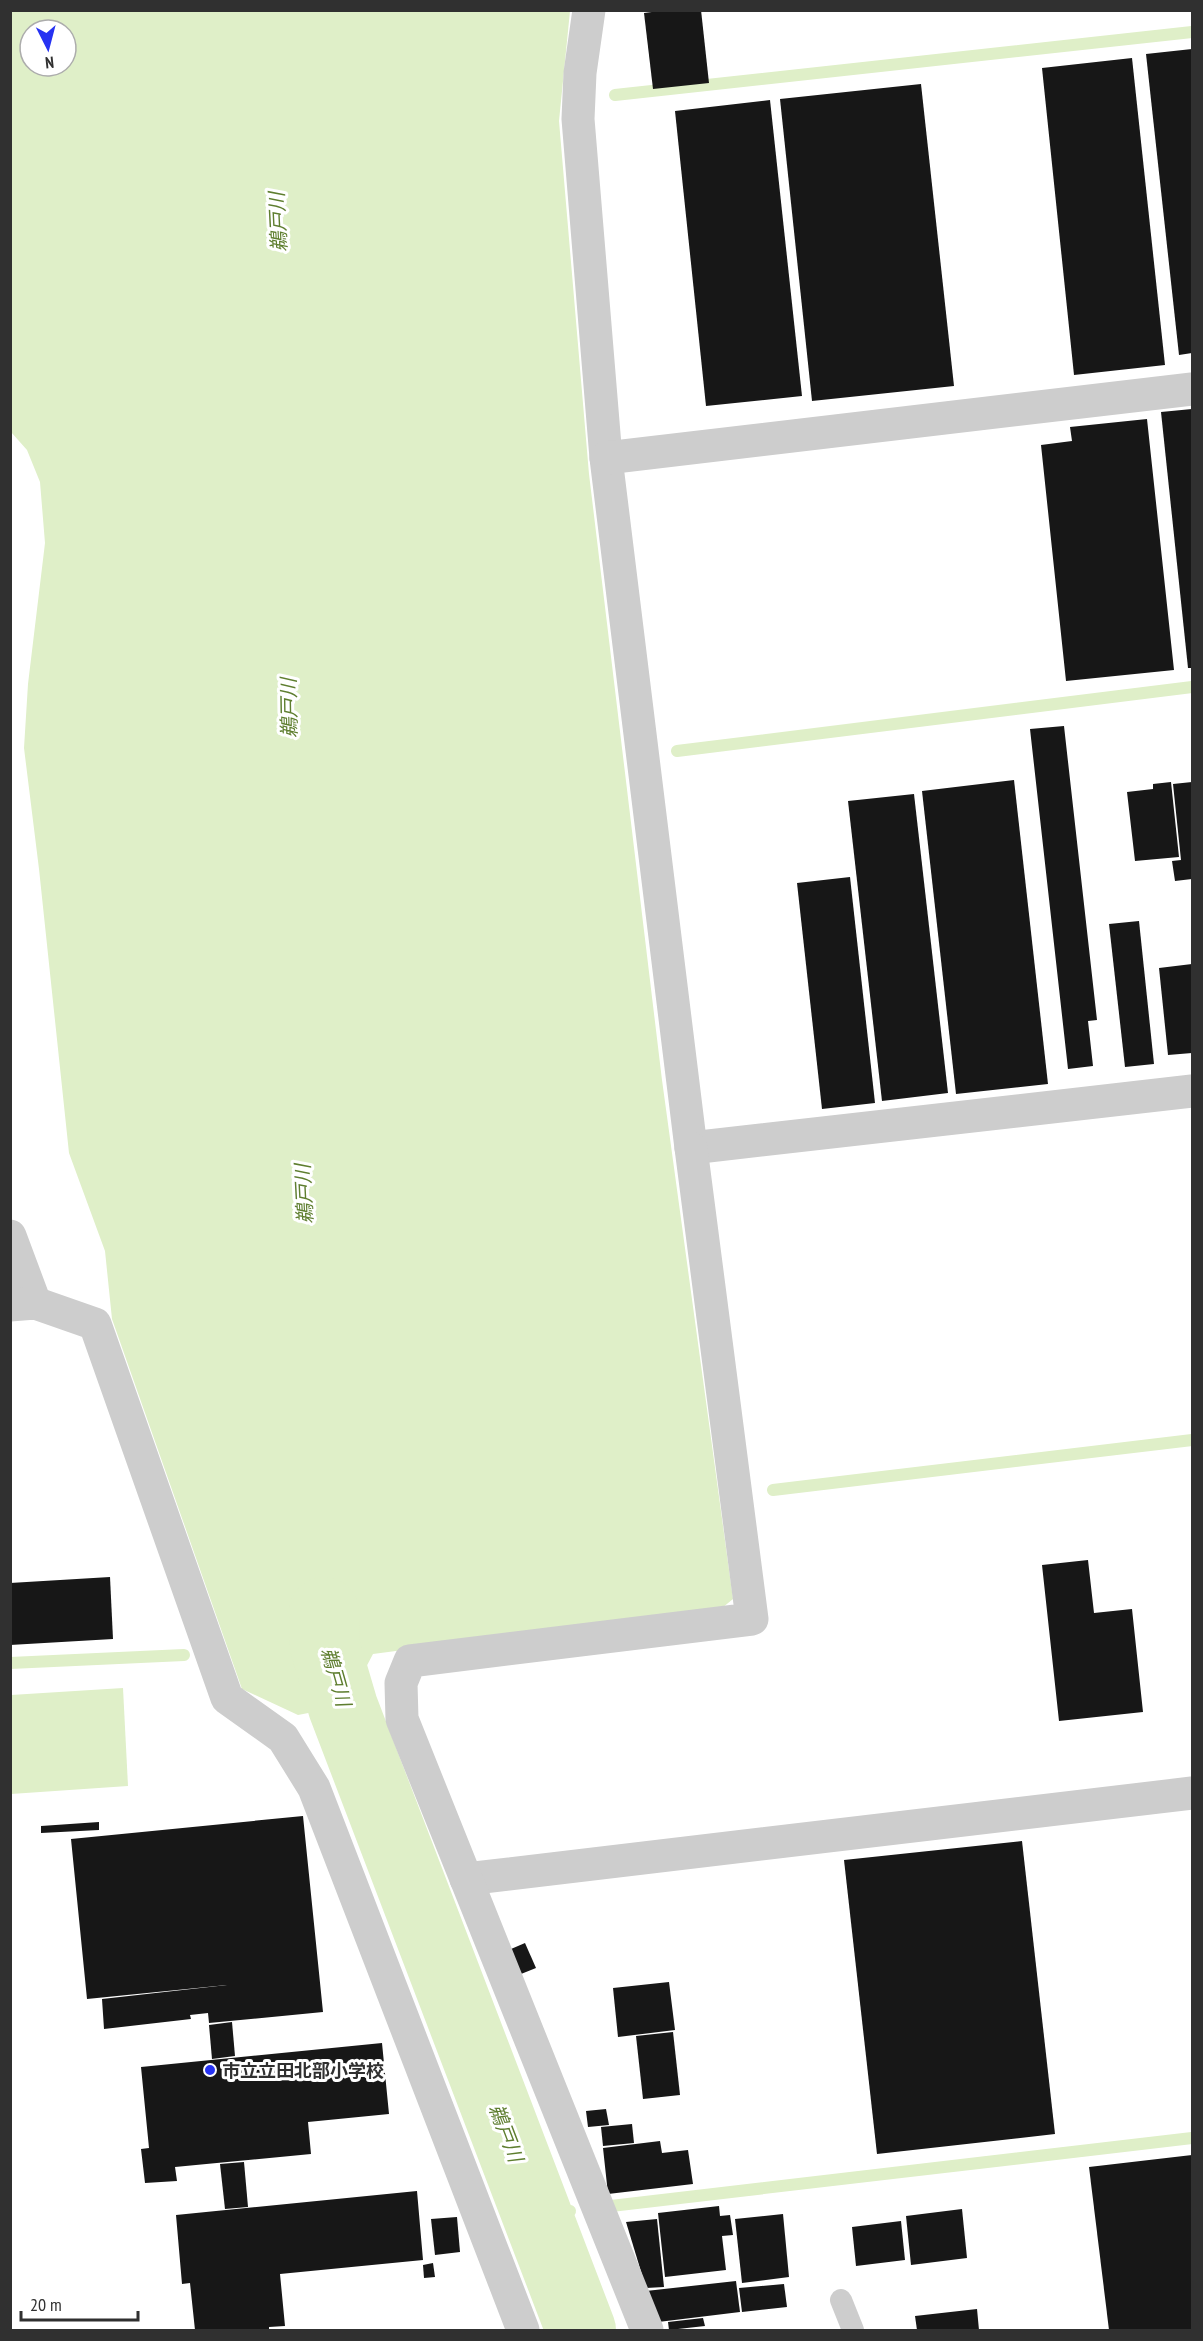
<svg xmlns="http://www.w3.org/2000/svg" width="1203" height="2341" font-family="'PT Sans Narrow','Noto Sans JP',sans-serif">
  <rect width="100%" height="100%" fill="#fff"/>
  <g fill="#dfefc8" fill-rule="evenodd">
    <path d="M10,11h560l-11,110 30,353 73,606 71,519 -11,9 -349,46 -10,19 7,28 -72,14 -56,-26 -130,-370 -7,-68 -36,-98 -30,-284 -15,-121 4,-64 17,-141 -5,-61 -13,-32 -16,-18zM30,30h36v36h-36z"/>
    <path d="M123,1688l5,98 -117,8v-99z"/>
  </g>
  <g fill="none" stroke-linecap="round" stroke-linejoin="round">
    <g stroke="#dfefc8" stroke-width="12">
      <path d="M615,95l577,-63"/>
      <path d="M677,751l515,-64"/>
      <path d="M773,1490l419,-50"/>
      <path d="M10,1663l174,-8"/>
      <path d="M611,2206l581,-68"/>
      <path d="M537,2215l33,-4"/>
    </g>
    <path stroke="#dfefc8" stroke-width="70" d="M324,1612l1,34 18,61 238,623"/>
  </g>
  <g fill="#171717">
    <path d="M667,10h34l8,73 -56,6 -9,-76z"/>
    <path d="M1192,49v304l-13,2 -33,-301z"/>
    <path d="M1132,58l33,307 -91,10 -32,-307z"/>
    <path d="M921,84l33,302 -142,15 -32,-302z"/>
    <path d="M770,100l32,296 -96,10 -31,-295z"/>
    <path d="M1192,409v259h-4l-27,-256z"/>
    <path d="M1147,419l27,251 -108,11 -25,-236 31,-4 -2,-14z"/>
    <path d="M1064,726l33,294 -9,1 5,45 -25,3 -38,-340z"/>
    <path d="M1014,780l34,304 -92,10 -34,-303z"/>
    <path d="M1171,782l8,75 -44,4 -8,-69 26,-3v-5z"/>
    <path d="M1192,782v97l-17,2 -3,-20 9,-1 -8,-76z"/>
    <path d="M914,794l34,299 -66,8 -34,-300z"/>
    <path d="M850,877l25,226 -53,6 -25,-226z"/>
    <path d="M1139,921l15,143 -29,3 -16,-143z"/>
    <path d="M1192,964v89l-24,2 -9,-87z"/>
    <path d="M1088,1560l6,53 38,-4 11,103 -84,9 -17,-156z"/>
    <path d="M110,1577l3,62 -103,6v-62z"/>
    <path d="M303,1816l20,196 -114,11 -1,-10 -18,2 1,4 -87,10 -2,-30 125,-14 -140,14 -16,-160z"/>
    <path d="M99,1822v8l-58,3v-7z"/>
    <path d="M1022,1841l33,293 -178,20 -33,-294z"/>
    <path d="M525,1943l11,25 -15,6 -10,-25z"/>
    <path d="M669,1982l6,48 -57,7 -5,-49z"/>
    <path d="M232,2022l3,34 -23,3 -3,-34z"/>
    <path d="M673,2032l7,63 -37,4 -7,-63z"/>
    <path d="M382,2043l7,71 -81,8 3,32 -136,13 2,14 -32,2 -4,-34 8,-1 -8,-81z"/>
    <path d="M606,2109l3,16 -21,2 -2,-16z"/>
    <path d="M632,2124l2,19 -31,3 -2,-19z"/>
    <path d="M660,2141l2,12 26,-3 5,34 -85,10 -5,-46z"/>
    <path d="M1192,2155v175h-83l-20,-163z"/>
    <path d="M244,2162l4,45 -23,2 -5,-45z"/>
    <path d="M417,2191l6,69 -143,14 5,52 -16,1v3h-74l-5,-47 -8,1 -6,-69z"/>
    <path d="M719,2206l1,10 10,-1 3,20 -11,1 4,34 -61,7 -7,-64z"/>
    <path d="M962,2209l5,49 -56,7 -5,-49z"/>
    <path d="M783,2214l6,63 -47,6 -7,-64z"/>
    <path d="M457,2217l3,35 -25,3 -4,-36z"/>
    <path d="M657,2219l7,68 -18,1 -20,-66z"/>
    <path d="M901,2221l4,39 -49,6 -4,-39z"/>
    <path d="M433,2263l2,14 -11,1 -1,-13z"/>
    <path d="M736,2281l4,31 -90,11 -4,-32z"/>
    <path d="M784,2284l3,23 -45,5 -3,-24z"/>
    <path d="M977,2309l2,21h-62l-2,-14z"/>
    <path d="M703,2318l2,8 -36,4 -1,-8z"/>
  </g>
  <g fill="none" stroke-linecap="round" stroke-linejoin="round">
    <path stroke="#cdcdcd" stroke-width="22" d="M841,2300l12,30"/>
    <g stroke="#cdcdcd" stroke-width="33">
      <path d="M589,10l-9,63 -2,46 28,339 85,690 501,-57"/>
      <path d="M606,458l586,-69"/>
      <path d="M10,1236l25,67"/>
      <path d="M10,1305l25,-2 60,21 132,374 56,40 31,50 209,542"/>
      <path d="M466,1879l726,-86"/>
      <path d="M647,2330l-245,-611 -1,-36 9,-22 342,-42 -61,-471"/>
    </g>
  </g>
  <circle fill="#2632f2" stroke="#fff" stroke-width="2" cx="210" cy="2070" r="6"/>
  <g text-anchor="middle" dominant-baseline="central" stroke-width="6" stroke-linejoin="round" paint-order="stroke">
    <g font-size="18" font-weight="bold" fill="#303030" stroke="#fff" text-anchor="start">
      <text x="222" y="2070">市立立田北部小学校</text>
    </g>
    <g font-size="20" font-style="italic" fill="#5e7e2f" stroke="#fff">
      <text transform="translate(278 222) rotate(-93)">鵜戸川</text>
      <text transform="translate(289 708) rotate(-91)">鵜戸川</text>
      <text transform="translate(304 1194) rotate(-93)">鵜戸川</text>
      <text transform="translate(336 1677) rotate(74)">鵜戸川</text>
      <text transform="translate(506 2133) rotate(69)">鵜戸川</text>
    </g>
  </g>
  <rect width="1203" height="2341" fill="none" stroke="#303030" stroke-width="24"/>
  <g transform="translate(48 48) rotate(174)"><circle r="28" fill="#ffffff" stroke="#acacac" stroke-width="1.5"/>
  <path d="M0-4.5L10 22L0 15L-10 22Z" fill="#2632f2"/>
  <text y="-9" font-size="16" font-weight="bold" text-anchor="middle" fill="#303030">N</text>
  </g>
  <path d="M21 2311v9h117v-9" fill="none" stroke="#303030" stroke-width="3"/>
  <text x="30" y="2311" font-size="18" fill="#303030" stroke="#ffffff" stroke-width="4.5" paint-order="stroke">20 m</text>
</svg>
